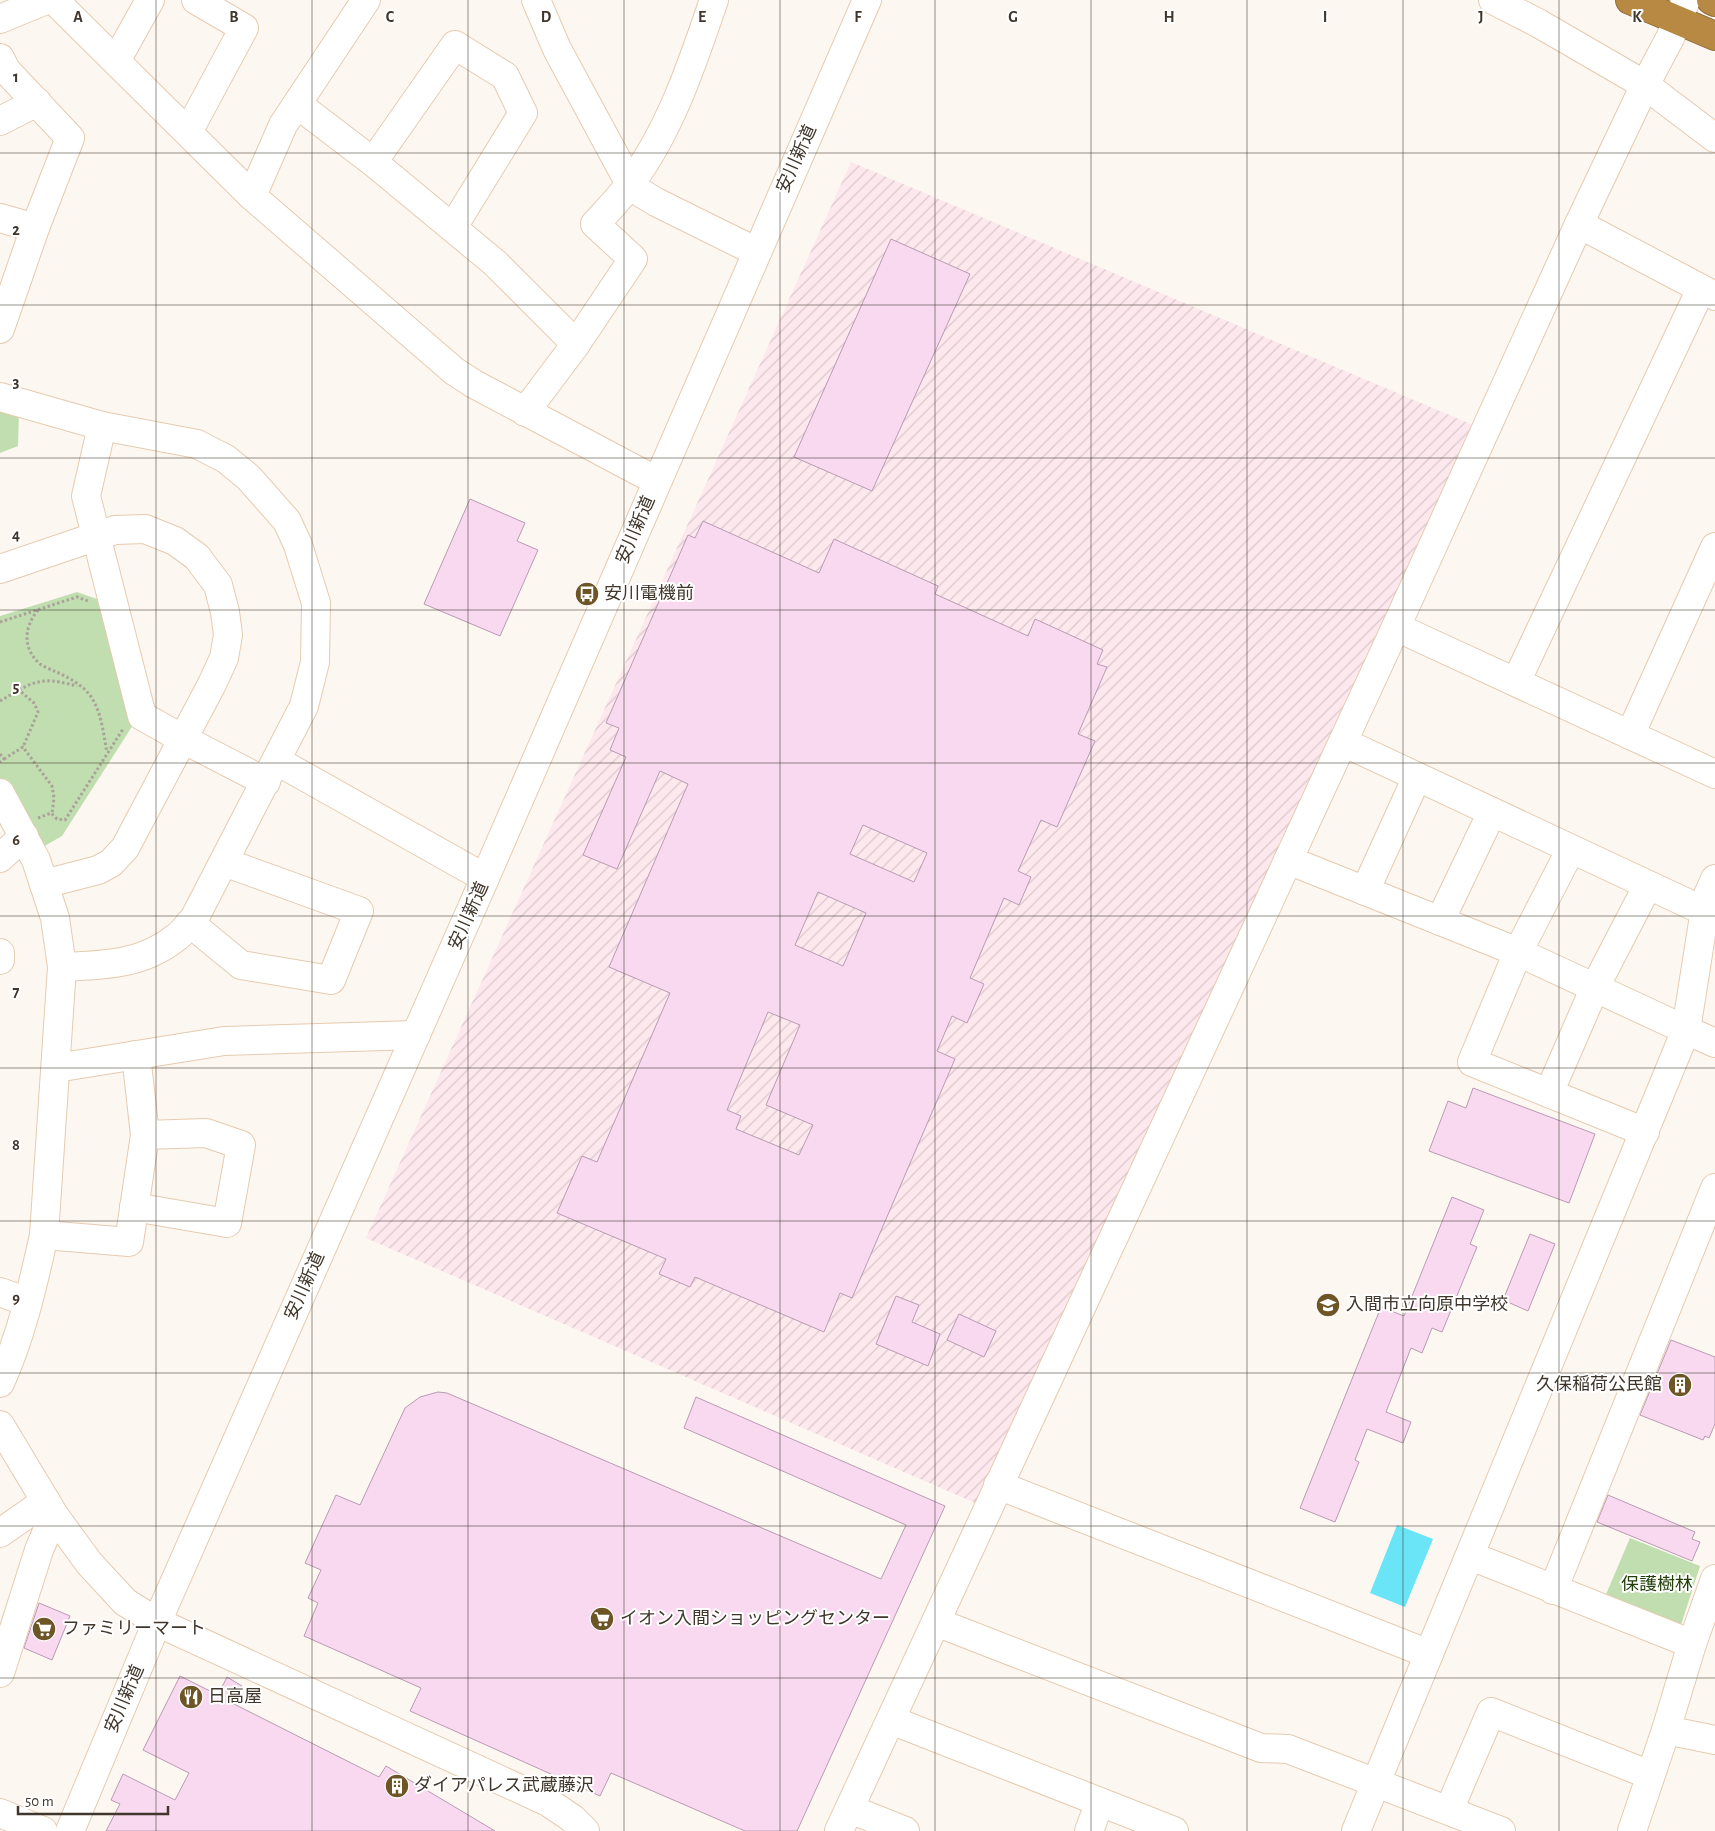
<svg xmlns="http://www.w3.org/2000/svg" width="1715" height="1831" font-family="'Alegreya Sans','Noto Sans JP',sans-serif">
  <defs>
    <pattern id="industrial-furrows" width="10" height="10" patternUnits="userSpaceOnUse" patternTransform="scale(1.25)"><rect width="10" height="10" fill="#fde8ee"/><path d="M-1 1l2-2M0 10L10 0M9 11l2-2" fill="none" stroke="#dac8cc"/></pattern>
  </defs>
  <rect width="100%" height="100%" fill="#fdf7f2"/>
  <path fill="url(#industrial-furrows)" d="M851,162l629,266 -500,1077 -614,-267z"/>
  <g fill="#c0deaf">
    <path d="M0,405l19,5 -1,36 -18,7z"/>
    <path d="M77,592l20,7 36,126 -71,111 -21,12 -41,-67v-165z"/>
    <path d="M1630,1538l70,28 -19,59 -77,-26z"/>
  </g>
  <path fill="#6ae5f8" d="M1397,1525l36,14 -28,68 -35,-14z"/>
  <g fill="#f8d9f0" stroke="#b99bb2" fill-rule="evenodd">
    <path d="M891,239l79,35 -98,217 -78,-34z"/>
    <path d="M470,499l55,24 -8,18 21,9 -38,86 -76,-32z"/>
    <path d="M703,521l116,52 15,-34 104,47 -3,8 93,42 7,-17 68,31 -6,14 10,3 -29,67 17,7 -38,86 -16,-7 -23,51 13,6 -12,28 -15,-7 -34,80 14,6 -17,39 -15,-7 -15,35 18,8 -103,239 -12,-5 -16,39 -129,-55 -5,10 -31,-13 7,-15 -109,-46 25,-57 15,6 73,-169 -61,-26 79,-183 -28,-13 -43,98 -34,-14 43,-98 -16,-7 9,-22 -13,-5 82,-188 7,3zM863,825l64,28 -13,29 -64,-28zM818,892l48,21 -23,53 -48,-21zM768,1012l32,13 -34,80 47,20 -14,30 -63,-26 5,-13 -14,-6z"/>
    <path d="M1473,1088l122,46 -26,69 -140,-52 19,-50 18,7z"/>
    <path d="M1452,1197l32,13 -14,34 7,3 -35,85 -10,-4 -10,25 -11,-5 -25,64 25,10 -8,21 -36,-14 -12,31 4,2 -24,60 -35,-14 81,-201 23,9z"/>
    <path d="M1530,1234l25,10 -27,67 -25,-11z"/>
    <path d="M896,1296l23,9 -7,17 28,12 -12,32 -52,-22z"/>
    <path d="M959,1314l37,17 -12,26 -37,-17z"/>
    <path d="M1671,1340l44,17v67l-6,14 -4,-2 -2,4 -63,-25z"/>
    <path d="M438,1392l9,1 434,186 25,-54 -222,-97 12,-31 249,109 -148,325h-52l-134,-58 -11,23 -190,-85 11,-23 -117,-52 14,-33 -10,-5 13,-28 -16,-7 31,-68 24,10 45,-97 15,-11z"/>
    <path d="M1608,1495l87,37 -3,7 8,3 -8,19 -95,-39z"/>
    <path d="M39,1603l31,13 -18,44 -28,-12z"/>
    <path d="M180,1676l38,19 9,-18 15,9 -10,17 147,74 7,-11 109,65h-389l14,-27 -9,-4 12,-26 52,26 14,-27 -46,-23z"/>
  </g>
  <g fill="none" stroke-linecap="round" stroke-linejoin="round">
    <g stroke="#e5cbaf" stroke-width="30">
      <g id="minor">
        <path d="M54,0l198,196 202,175 20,13 183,97"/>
        <path d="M536,0l21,49 73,135 11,9 15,9 101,50"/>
        <path d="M1493,0l45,23 107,62 70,53"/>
        <path d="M0,19l46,-19"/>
        <path d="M0,58l6,12 64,68 -35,90 -35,101"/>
        <path d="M116,61l34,-61"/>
        <path d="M297,104l76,58 122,101 81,81"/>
        <path d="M0,121l37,-19"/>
        <path d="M188,132l56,-104 -48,-28"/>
        <path d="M373,162l82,-117 50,31 18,37 -70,114"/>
        <path d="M252,196l31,-71 83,-125"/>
        <path d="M0,218l35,10"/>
        <path d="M1579,224l136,72"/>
        <path d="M0,397l102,29 95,18 29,15 23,19 38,43 11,24 18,58 -1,59 -11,44 -110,213c-5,5 -10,12 -16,17 -35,29 -73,29 -116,31"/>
        <path d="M525,412l51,-68 57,-85 -38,-35c12,-13 25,-26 35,-40 41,-55 62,-120 84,-184"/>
        <path d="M102,426l-16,70 56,220 41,23 83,43"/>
        <path d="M0,569l115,-39 30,-1 30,12 22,16 21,28 7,27 3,23 -4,23 -13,28 -86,162 -14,15 -13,7 -54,14"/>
        <path d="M1396,627l319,147"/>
        <path d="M1516,682l185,-393"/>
        <path d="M1630,735l85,-188"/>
        <path d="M1343,742l361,169"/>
        <path d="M277,761l208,117"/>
        <path d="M0,793l36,67 19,58 7,49 -18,268c-11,50 -23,102 -44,148"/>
        <path d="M1571,849l-53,103 -46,110 173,70"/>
        <path d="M0,858l24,-22"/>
        <path d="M1288,860l230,92 168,78 21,-133 8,-18"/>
        <path d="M1365,891l52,-114"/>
        <path d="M1440,921l52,-109"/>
        <path d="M190,923l51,42 90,15 28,-69 -135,-49"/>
        <path d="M0,953v7"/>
        <path d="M56,1068l168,-27 192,-6"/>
        <path d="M1549,1093l46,-106 53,-102"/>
        <path d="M134,1207l93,16 14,-78 -35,-12 -61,2"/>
        <path d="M44,1235l85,7 16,-107 -9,-80"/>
        <path d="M0,1292l27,10"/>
        <path d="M0,1425l54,90 35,48 36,39 32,20 391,180 25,17 12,12"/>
        <path d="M998,1485l431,169"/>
        <path d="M0,1533l46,-32"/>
        <path d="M1471,1556l221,88"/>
        <path d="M1553,1590l162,-402"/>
        <path d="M936,1622l325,126 27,1 213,82"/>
        <path d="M0,1673l39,-123 15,-35"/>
        <path d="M891,1720l283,111"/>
        <path d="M1666,1730l49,10"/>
        <path d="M850,1809l55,22"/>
        <path d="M1449,1810l42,-98 159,63"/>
        <path d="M0,1813l43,18"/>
        <path d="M70,1831l87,-209 328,-744 382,-878"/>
        <path d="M839,1831l557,-1204 183,-403 66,-139 25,-47 16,-38"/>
        <path d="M1089,1831l11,-29"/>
        <path d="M1356,1831l330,-801 29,13"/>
        <path d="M1632,1831l34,-101 26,-86 23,-65"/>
      </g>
    </g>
    <g stroke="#8e6c3b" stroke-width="30">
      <g id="highway">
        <path d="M1630,0l85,36"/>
        <path d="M1711,0l4,2"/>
      </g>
    </g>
    <g stroke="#aaa29a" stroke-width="3" stroke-dasharray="2.5 2.5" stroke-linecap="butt">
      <path d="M38,610c-14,17 -16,38 2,54 4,3 10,5 14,7 12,5 27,13 35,23 13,17 14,39 18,58"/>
      <path d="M0,622l77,-25 11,4"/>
      <path d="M19,690c23,-13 34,-10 58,-4"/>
      <path d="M0,701l19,-11 15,13 4,9 -15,35"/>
      <path d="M0,754l4,5 -4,3"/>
      <path d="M4,759l19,-12 29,39 2,12 -2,16"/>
      <path d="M38,818l13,-5 6,6 8,1 58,-91"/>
    </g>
    <use href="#minor" stroke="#fff" stroke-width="28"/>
    <use href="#highway" stroke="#b88943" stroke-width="28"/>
  </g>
  <path fill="none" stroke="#40362b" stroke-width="1" stroke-opacity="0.55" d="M156,0v1831M312,0v1831M468,0v1831M624,0v1831M780,0v1831M935,0v1831M1091,0v1831M1247,0v1831M1403,0v1831M1559,0v1831M0,153h1715M0,305h1715M0,458h1715M0,610h1715M0,763h1715M0,916h1715M0,1068h1715M0,1221h1715M0,1373h1715M0,1526h1715M0,1678h1715"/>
  <defs>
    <g id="bus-disc" transform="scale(1.25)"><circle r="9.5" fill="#6e5526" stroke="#fff"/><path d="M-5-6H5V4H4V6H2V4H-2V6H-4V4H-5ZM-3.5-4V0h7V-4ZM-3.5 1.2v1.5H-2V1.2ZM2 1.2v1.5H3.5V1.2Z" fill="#fff"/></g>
    <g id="school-disc" transform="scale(1.25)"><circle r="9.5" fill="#6e5526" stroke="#fff"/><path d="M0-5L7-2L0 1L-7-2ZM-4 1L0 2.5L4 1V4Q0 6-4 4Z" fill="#fff"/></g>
    <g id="building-disc" transform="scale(1.25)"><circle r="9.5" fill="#6e5526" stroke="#fff"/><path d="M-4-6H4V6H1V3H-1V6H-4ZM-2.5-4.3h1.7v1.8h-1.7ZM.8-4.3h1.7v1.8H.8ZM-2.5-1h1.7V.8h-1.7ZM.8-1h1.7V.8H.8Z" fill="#fff"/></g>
    <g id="supermarket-disc" transform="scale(1.25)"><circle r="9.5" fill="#6e5526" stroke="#fff"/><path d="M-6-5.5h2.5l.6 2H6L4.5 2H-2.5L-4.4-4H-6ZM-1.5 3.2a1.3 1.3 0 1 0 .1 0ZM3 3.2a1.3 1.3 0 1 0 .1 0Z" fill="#fff"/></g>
    <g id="restaurant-disc" transform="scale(1.25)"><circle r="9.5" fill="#6e5526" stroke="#fff"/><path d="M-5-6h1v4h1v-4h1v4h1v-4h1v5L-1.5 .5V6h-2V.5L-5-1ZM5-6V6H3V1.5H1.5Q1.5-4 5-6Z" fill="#fff"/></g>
  </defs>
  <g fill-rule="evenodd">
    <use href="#bus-disc" x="587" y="594"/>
    <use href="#school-disc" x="1328" y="1305"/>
    <use href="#building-disc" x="1680" y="1385"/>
    <use href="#supermarket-disc" x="602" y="1619"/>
    <use href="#supermarket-disc" x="44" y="1629"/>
    <use href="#restaurant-disc" x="191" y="1697"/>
    <use href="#building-disc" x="397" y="1786"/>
  </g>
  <g text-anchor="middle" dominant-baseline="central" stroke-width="4" stroke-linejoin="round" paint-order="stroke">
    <g font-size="18" fill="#40362b" stroke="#fff">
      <text transform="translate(797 159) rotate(-66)">安川新道</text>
      <text transform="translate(636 530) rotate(-67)">安川新道</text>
      <text transform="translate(469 916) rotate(-66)">安川新道</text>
      <text transform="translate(305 1286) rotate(-66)">安川新道</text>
      <text transform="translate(125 1699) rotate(-67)">安川新道</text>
    </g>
    <g font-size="18" fill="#40362b" stroke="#fff" text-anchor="start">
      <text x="604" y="594">安川電機前</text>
      <text x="1346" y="1305">入間市立向原中学校</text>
      <text x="1662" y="1385" text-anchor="end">久保稲荷公民館</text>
      <text x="620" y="1619">イオン入間ショッピングセンター</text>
      <text x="62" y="1629">ファミリーマート</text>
      <text x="208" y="1697">日高屋</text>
      <text x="414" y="1786">ダイアパレス武蔵藤沢</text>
    </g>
    <g font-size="18" fill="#23400b" stroke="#fff">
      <text x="1657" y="1585">保護樹林</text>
    </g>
  </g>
  <g font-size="16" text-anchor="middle" font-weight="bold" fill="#40362b" stroke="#fff" stroke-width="4" stroke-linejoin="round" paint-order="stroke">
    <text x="78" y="22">A</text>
    <text x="234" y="22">B</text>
    <text x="390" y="22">C</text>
    <text x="546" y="22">D</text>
    <text x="702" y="22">E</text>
    <text x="858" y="22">F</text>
    <text x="1013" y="22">G</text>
    <text x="1169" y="22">H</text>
    <text x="1325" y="22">I</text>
    <text x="1481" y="22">J</text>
    <text x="1637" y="22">K</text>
    <text x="16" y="82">1</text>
    <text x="16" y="235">2</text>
    <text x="16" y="387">3</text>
    <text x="16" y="540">4</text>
    <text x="16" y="692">5</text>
    <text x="16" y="845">6</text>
    <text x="16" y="997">7</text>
    <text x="16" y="1150">8</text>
    <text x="16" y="1303">9</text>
  </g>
  <path d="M18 1806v8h150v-8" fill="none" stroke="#40362b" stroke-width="2.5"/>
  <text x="25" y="1806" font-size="15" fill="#40362b" stroke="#ffffff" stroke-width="4" paint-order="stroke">50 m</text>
</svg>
